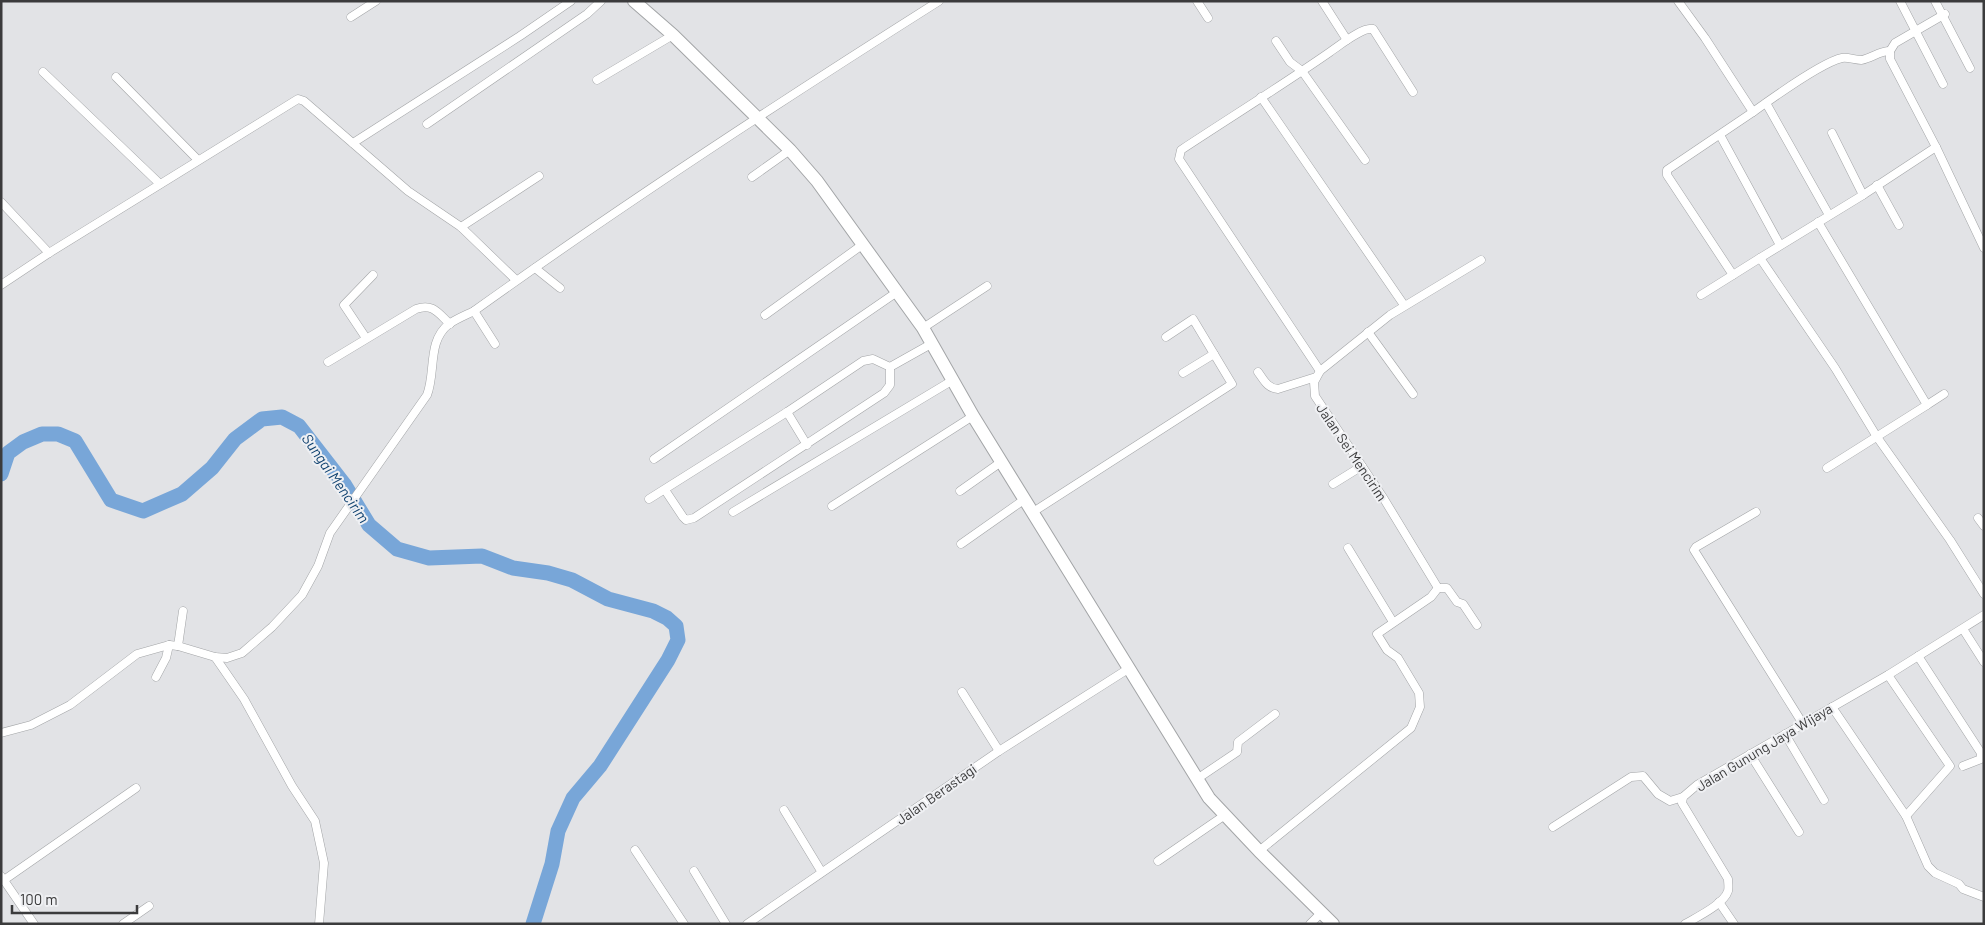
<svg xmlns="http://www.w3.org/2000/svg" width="1985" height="925" font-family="Barlow,sans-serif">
  <rect width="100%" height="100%" fill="#e2e3e6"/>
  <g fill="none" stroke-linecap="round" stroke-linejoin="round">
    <path stroke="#78a6d8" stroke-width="15" d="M1,474l7,-21 15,-11 19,-8h16l17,7 36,59 32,11 39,-17 30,-26 23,-29 27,-20 20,-2 17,9 45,58 25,41 28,24 32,9 53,-2 31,12 35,5 24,7 36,19 45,12 14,7 9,8 2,14 -10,20 -68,106 -27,32 -15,33 -6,33 -19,60"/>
    <g stroke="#a3a5a7" stroke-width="9">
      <g id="street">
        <path d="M1197,1l11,17"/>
        <path d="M1322,1l25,39"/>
        <path d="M1678,1l27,37 48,74 -86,58v5l66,100"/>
        <path d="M1900,1l43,83"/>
        <path d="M1935,1l35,67"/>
        <path d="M1945,14l-50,29 -5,8v8l46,88 48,101"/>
        <path d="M351,17l25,-16"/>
        <path d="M1276,41l14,21 12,9 63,89"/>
        <path d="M43,72l117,112"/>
        <path d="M116,77l82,83"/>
        <path d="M597,80l76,-45"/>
        <path d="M1261,97l143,208"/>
        <path d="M1766,103l63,112"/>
        <path d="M1753,112c18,-13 70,-50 89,-54 6,-1 13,2 19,2 11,-2 18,-9 29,-9"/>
        <path d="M427,124l160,-110 14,-13"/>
        <path d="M1832,133l31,62"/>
        <path d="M1720,135l60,110"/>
        <path d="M353,143l167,-107 51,-35"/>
        <path d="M752,177l38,-27"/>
        <path d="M1877,185l22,40"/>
        <path d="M1,202l48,51"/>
        <path d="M1818,222l109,183 -100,63"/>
        <path d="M461,227l78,-51"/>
        <path d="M1760,258l103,-63 73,-48"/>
        <path d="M535,268l25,20"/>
        <path d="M1,285l48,-32 249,-154 6,2 104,90 53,36 55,53"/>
        <path d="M1701,295l59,-37 75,110 42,69 73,103 34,54"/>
        <path d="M474,311l21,33"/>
        <path d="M765,315l97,-70"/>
        <path d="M923,328l64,-42"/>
        <path d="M1368,332l45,62"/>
        <path d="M366,338l-22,-33 29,-30"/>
        <path d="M328,362l88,-53c17,-6 22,4 34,15"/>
        <path d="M1320,371l-141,-212 2,-9c50,-33 100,-64 149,-98 9,-6 32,-25 43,-23l40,63"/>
        <path d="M1258,372c6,8 9,16 20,17l38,-12"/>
        <path d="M1183,373l31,-19"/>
        <path d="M1927,405l17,-11"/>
        <path d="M787,412l20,33"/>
        <path d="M654,459l243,-167"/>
        <path d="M1333,484l29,-18"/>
        <path d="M665,490l18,27 3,3 8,-2 190,-125 6,-8v-18"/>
        <path d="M960,491l41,-29"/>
        <path d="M649,499l138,-87 76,-51 10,-2 17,8 41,-23"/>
        <path d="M832,506l141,-90"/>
        <path d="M733,512l220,-132"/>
        <path d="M1033,512l199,-128 -39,-65 -27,18"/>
        <path d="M1756,512l-60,35 -2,3 109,174"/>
        <path d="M1978,518l6,8"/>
        <path d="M961,544l64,-45"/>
        <path d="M1348,548l45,74"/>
        <path d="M1438,588l-54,-89 -69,-103 -1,-14 6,-11 70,-56 91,-55"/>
        <path d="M1438,588h9l10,14 6,2 14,21"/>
        <path d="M1963,629l21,33"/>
        <path d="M178,646l5,-35"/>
        <path d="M1918,656l63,97v6l-18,7"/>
        <path d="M215,657l29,42 48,87 23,35 9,42 -5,61"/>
        <path d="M1888,675l62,91 -44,50"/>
        <path d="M156,677l10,-19 3,-13"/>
        <path d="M962,692l37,59"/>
        <path d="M1832,707l74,109 22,50 7,7 24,11 4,5 21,8"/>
        <path d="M1,733l30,-8 39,-20 67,-51 32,-9 9,1 37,11 12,1 15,-5 30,-26 30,-32 16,-29 12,-33 97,-138c9,-23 0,-54 22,-71 7,-5 17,-9 25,-13 152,-109 307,-210 465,-310"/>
        <path d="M1785,734l39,66"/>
        <path d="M1750,754l49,78"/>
        <path d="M1197,779l40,-27 1,-10 37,-28"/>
        <path d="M784,810l37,61"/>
        <path d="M1553,827l78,-50 12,-1 15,18 12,7 13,-4"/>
        <path d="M635,850l49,74"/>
        <path d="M1259,851l152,-123 9,-21 -1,-14 -21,-35 -11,-8 -10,-16 54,-37 7,-9"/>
        <path d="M1158,861l67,-46"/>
        <path d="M694,871l32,53"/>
        <path d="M1,876l33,48"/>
        <path d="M4,880l132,-92"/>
        <path d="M1719,902l15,22"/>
        <path d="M123,924l26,-18"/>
        <path d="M747,924l252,-173 129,-82"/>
        <path d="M1310,924l11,-11"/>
        <path d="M1685,924c12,-7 39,-20 43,-33 1,-4 0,-8 0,-12l-46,-76 1,-6 14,-12 191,-110 96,-60"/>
      </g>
    </g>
    <g stroke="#a3a5a7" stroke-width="14">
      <path id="primary" d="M634,1l39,34 117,115 27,31 80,111 26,36 50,88 236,382 50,53 74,73"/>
    </g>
    <use href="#street" stroke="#fff" stroke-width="8"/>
    <use href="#primary" stroke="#fff" stroke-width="12"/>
  </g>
  <g text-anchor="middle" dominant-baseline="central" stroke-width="4" stroke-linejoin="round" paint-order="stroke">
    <g font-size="14" fill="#3b3b3c" stroke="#eff0f3">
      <text transform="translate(1352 452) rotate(56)">Jalan Sei Mencirim</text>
      <text transform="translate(1764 747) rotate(-31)">Jalan Gunung Jaya Wijaya</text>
      <text transform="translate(936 794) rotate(-35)">Jalan Berastagi</text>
    </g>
    <g font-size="15" font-style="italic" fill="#104270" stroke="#eff0f3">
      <text transform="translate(336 478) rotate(55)">Sungai Mencirim</text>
    </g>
  </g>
  <rect width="1985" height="925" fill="none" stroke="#3b3b3c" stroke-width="5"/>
  <path d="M12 905v8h125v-8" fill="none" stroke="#3b3b3c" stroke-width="2.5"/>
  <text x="20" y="905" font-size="15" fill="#3b3b3c" stroke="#eff0f3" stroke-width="4" paint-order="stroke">100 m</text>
</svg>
